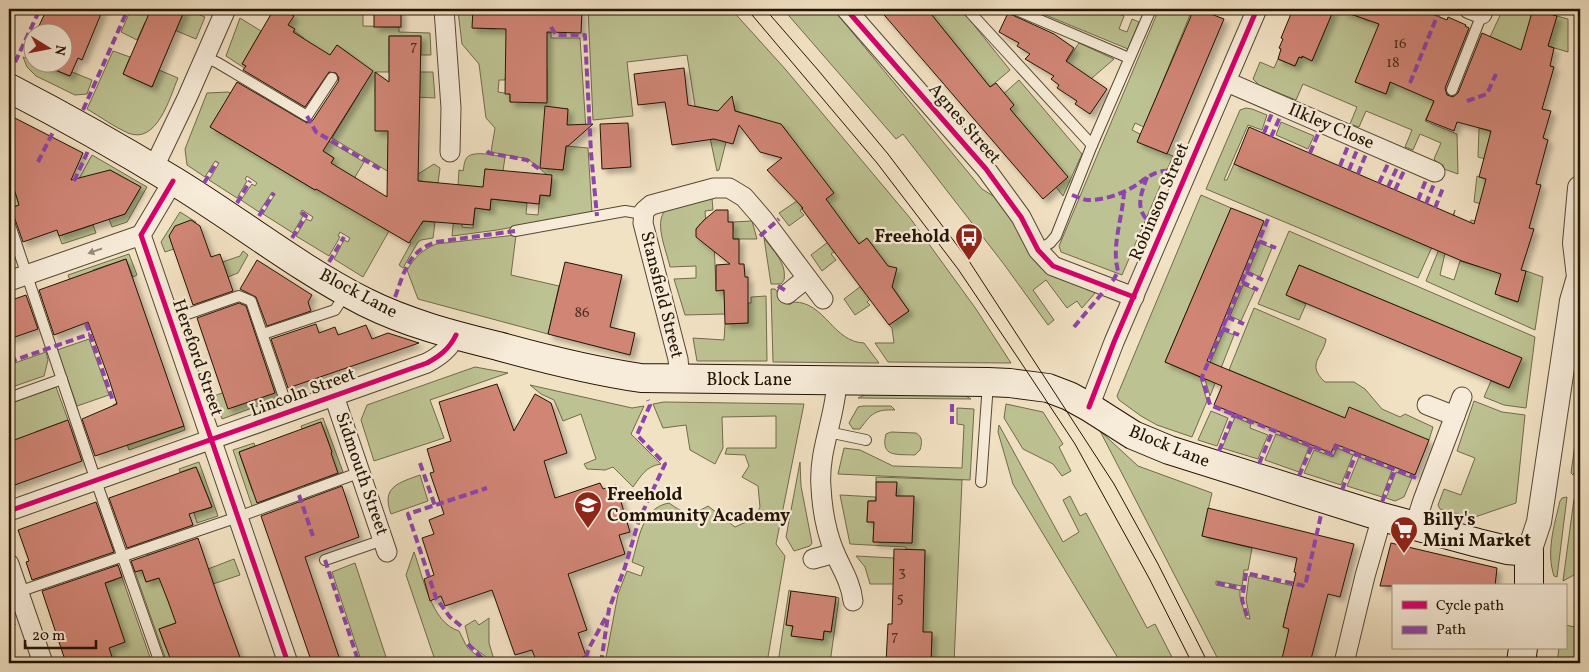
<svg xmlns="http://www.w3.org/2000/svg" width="1589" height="672" font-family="Vollkorn,serif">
  <defs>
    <filter id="shadow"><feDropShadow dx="4.5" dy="4.5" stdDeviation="2.5" flood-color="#0004"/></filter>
  </defs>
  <rect width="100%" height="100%" fill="#f2e2c4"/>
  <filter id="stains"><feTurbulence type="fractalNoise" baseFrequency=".004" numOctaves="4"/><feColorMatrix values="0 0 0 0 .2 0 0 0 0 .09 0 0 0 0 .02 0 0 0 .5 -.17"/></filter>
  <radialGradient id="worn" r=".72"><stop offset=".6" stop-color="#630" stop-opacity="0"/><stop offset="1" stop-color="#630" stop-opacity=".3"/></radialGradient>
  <g fill="#bdc292" stroke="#706b4a">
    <path d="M131,9h20l-1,4 27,12 8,-16 20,8 -9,22 -24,-10 -27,-7 -8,18 -16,-8z"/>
    <path d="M297,9h77v2h-11v15l36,1v5l31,1 1,22h-10v-19h-32v36h-13l-1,20 45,1v-21h13l2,26 -38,-2 -9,35 27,45 19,-12 6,4 -2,15 -19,-2 -7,42 10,1 1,-3 12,1 -2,16 -12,2 -3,2 -15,26 -4,-3 12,-22 -22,-12 -26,46 -29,-18 10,-19 4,2 2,-4 -10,-6 -2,4 2,1 -11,19 -33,-20 10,-17 5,2 2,-4 -11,-7 -2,4 3,2 -10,17 -30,-19 12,-20 -3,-2 -13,20 -18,-12 11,-16 3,2 2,-3 -10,-7 -2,3 2,2 -10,17 -28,-18 10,-17 -4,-2 -10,16 -18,-12 -2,-16 22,-56 21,-1 3,1 -21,34 105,63 19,-32 -15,-9 6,-10 39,23 -9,15 34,54 10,-53 -67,-40 27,-44v-33l-22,-16 -11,16 -74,12 -26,-17 14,-38 21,13 -19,33 11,7 43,-19 8,-14 -33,-23 20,4z"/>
    <path d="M588,9h143l55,61 124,148 66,91 35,54 -123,-1 -13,-19h19l-2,-15 -3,-3 20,-14 -20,-29 -7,-23 -15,-21 -8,6 -76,-102 7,-6 -8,-11 -24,6 3,-13 -26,-7 -1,-6 -9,-2 -5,9 -25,-6 -8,-51 -60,7 6,54 -40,4z"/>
    <path d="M783,9h50l149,180 16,10 18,25 80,68 -14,16 -5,-7 -10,7 -21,-28 -13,10 21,30 -6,5 -45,-62 -100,-129 -7,5z"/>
    <path d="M927,9h34l49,61 -20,17z"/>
    <path d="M1031,9h76l17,7 -5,13 8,3 5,-13 7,3 -11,27z"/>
    <path d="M1159,9h23v2l8,4 -46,112 -9,-4 -3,7 8,4 -2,8 35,14 -51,119 -61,-23 -2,-6z"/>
    <path d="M1322,9h21l-1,1 27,11 5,-12h12l-31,73 31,12 7,-19 41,26 -9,20 32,13 1,40 -14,-5 -10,-10 7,-16 -21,-9 -7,16 -8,-3 7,-17 -46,-19 -7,16 -9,-3 7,-17 -54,-23 -7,16 -37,-15 -6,-6 7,-17 14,6 4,-9 17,7 4,-9 3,1v-2l10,4 15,-35 -10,-4z"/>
    <path d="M1503,9h28l37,10v33l-37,-11 -27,224 -9,29 22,8 9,-31 17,6 -8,53 -109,-49 29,-71 -15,65 14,5 6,-19 20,6 -11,-37 2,-10 21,5 5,-17 -23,-6 3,-26 22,7 4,-19 -25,-7 1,-29 32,9 -5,-93 -16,-7z"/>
    <path d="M458,11h15v17l22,1 23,-17 -13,68h-6l-1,12 12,2v8l37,-3v-31l-10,-1 -10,-35 24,1v5h29l6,92 -20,-2 2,-19 -22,-2 8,62 9,1 3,-24 22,2 4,65 -95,17 -45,6 2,-21 9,1 -1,11 11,1 4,-41 -19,-2 1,-15 4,1c1,-4 1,-9 3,-12 5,-10 30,-3 39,-2l-2,14 -18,-2 -4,40 9,1 1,-11 36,4 -1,11 12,1 2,-20 10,1 2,-17 -24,-20 -37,-7 4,-24 -9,-10 -7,-54 -17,-20z"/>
    <path d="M1079,43l35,16 -22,19 -3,5 -26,-16z"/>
    <path d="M113,51l17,6 -7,17 29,13 7,-17 19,8c-8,19 -21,67 -50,55 -14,-6 -27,-16 -41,-24z"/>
    <path d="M23,57l46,19 3,-4 20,8 -5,14 -12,1 -39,-19 -9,-9z"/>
    <path d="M1019,80l63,74 -19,42 -7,-9 2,-21 -48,-57 4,-4 -5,-6 -9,-2z"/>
    <path d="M1246,108l6,1 15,6 -5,15 -14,-5 -24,55h3l7,-16 198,83 -14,31 -212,-89 34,-79z"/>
    <path d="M1281,122l33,14 -6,13 -32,-14z"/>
    <path d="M709,133l12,3 -2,4 7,2 -7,28 -2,1z"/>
    <path d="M92,155l55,32 -20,35 -15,5 -3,-8 16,-5 14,-24 -1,-4 -28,-16 -6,2 2,10 -92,7 5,16 -8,3 -2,-8v-38l67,22z"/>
    <path d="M1201,195l30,13 -66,154 35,15 7,24 -15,36 -35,-12 -16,-9 -22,-16 -2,-4z"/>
    <path d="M712,198l1,12 -8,1 1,13h-6l-4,5 18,11 2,50h8l1,24 -40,1 -11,-36 22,-1v-12l-26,1c-3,-15 -19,-50 -1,-59 13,-5 30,-6 43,-10z"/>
    <path d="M797,201l5,7 -2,3 4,4 -15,11 -10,-13z"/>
    <path d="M180,212l16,10 -22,27 -9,3 -4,-10z"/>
    <path d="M752,221l5,18h-28l4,-9v-8z"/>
    <path d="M93,225l3,8 -34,11 -3,-8z"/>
    <path d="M1289,231l246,106 -9,71 -22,-3 -20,-8 7,-16 18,7 12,-30 -222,-93 -13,30 20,9 -7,16 -41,-16z"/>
    <path d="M516,235l-5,40 48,11 -11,48 -130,-35 -11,-29c9,-14 14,-19 29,-26z"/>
    <path d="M764,238c9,13 23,25 20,42l-3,4h-10z"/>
    <path d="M828,242l7,9 -4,3 5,6 -14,11 -11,-16z"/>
    <path d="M1260,243l12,5 -12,29 -12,-5z"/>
    <path d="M243,251l5,4 -10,18 -10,4 -14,-12 26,-9z"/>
    <path d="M129,254l8,21 -4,2 -7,-18 -33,11 3,8 -20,19 -8,-22z"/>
    <path d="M1243,285l12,5 -14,31 -11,-5z"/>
    <path d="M861,286l9,13 -3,3 3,3 -15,10 -11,-16z"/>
    <path d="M771,289h4l14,16 5,-3c31,0 39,40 70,41l15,20 -106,-1z"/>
    <path d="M766,296l1,65h-70l-4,-23 31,2 1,-16 23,-1v-20h3v-6z"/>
    <path d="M1254,308l72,31c-2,17 -21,25 -1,43h29l11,7 17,20 18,8 5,-3 28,13 -4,13 -84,-22 -116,-48z"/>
    <path d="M1224,331l10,4 -24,61 -6,-20z"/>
    <path d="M89,339l20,56 -32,11 -20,-56z"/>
    <path d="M46,352l2,8 -4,16 -35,12v-23z"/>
    <path d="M475,367l33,6 -78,27 14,38 -70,23 -13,-41 6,-15z"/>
    <path d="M271,375l8,23 -57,21 -8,-23z"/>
    <path d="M530,385l102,23 12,-2 -13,28 30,30c-15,2 -20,12 -28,23l-20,-20 -8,3 -18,-1 -3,-5 12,-5 -15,-45 -18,7 -9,-21 -13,-6z"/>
    <path d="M56,387l12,33 -33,12 3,9 -12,-5 -17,6v-38z"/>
    <path d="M871,392l92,2 8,5 -113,-1z"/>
    <path d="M1474,401l28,11 23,3 -9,88 -44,15 -32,-9 -2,-4 6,-16 17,6 14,-37 -18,-7z"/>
    <path d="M664,402l140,2 -28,140 9,12 -18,107h-162l13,-69 9,-23 14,5 3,-9 -12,-5c7,-22 9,-54 37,-59 17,12 22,13 39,3l27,21 20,-9 5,-11 -2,-21 -16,-9 7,-11 -4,-11 -20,-1 2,-6h49v-32l-54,1 1,31 -8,16 -25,-14 -4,-25 -23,3 -10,-24z"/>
    <path d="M117,403l19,28 3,10 45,-15 1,4 -56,20 -16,-45z"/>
    <path d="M1006,404l37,8 20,32 -4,3 12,24 -9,5 -9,-12 -30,-15 -19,-31z"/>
    <path d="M863,406h28l4,4c-20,-1 -24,4 -35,19h-7l-4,-6 9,-16z"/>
    <path d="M957,408l17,1 -4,71 -132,-6 6,-26 16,2 33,16 69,2 2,-43 -7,-1z"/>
    <path d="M1211,411l17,7 -11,28 -19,-6z"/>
    <path d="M1235,417l16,7 -1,4 18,7 -10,24 -36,-11z"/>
    <path d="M323,418l20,54 -38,15 -8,-22 35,-13 -11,-30 -19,7 -1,-3z"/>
    <path d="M1578,422l2,1v39l-7,13 -2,-2z"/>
    <path d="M999,425l64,117 16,-10 -16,-32 7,-4 10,20 6,-3 61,115 8,-4 20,39h-54l-108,-179 -15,-52z"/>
    <path d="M1100,431l38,35 74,27 -10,43 50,12 -4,22h-4l-2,16 -26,-5v4l24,5v7l6,21 4,1 -4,-19 3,-24 58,13 -18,12 -6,26 7,2 -9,34h-61z"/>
    <path d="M891,432l25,1c7,4 6,10 4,17l-5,5c-18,-1 -35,3 -29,-21z"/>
    <path d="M1276,434l33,13 -10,25 -34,-12z"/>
    <path d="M254,443l1,3 -16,6 13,38 33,-11 5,13 -38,14 -19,-56z"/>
    <path d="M1337,448l16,7 -12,30 -37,-12 10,-23 19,7z"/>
    <path d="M1359,457l33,13 -10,27 -35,-11z"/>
    <path d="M199,462l19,54 -21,7 -6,-20 7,-3 3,11 11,-4 -16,-40 -16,5 -1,-3z"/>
    <path d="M800,462l1,24 11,57 -2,3 -16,5 -8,-14z"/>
    <path d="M1396,472l16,6 -8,19 -9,4 -9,-3z"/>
    <path d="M420,475l8,26 -37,13c-10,-27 7,-31 29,-39z"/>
    <path d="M876,477l86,3 -8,183h-34h11l1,-30 -10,-1 3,-82 -19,-1v-2l-56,-3 -10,-49 36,2 -1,4h-7l-1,21h7l-1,20 39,1 2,-46 -18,-1 1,-13 -21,-1z"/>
    <path d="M1567,497l-10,80 -3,-1c-8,-24 0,-50 6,-75l2,-3z"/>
    <path d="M1574,499l6,3v10l-5,8 5,3v42h-3l-3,10 -11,6z"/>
    <path d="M165,546l2,7 -24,20 3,9 28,-9 15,45 -30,11 7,19 30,-11 -9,18 3,8h-23l-33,-94 17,-6 -4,-10z"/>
    <path d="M414,552c9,24 17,71 45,79l8,16 18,16h-49l-30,-88z"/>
    <path d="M856,556l38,2v26h-24l-5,-17z"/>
    <path d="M234,559l6,16 -27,9 -5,-15z"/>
    <path d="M117,563l35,100h-52l-1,-3 10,-13 -9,-62 15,-5 -5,-14z"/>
    <path d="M355,563l33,100h-26l-30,-91z"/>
    <path d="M789,590l2,1 -5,34 7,1 -2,9 32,5 1,-9 7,1 5,-35 3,1 -9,65h-52z"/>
    <path d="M489,618v25l6,20h-5l-5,-7 -15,-11 -5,-19 10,-6 4,5z"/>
    <path d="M1565,625l15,3v35h-23l2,-15h6z"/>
  </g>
  <g fill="#d08574" stroke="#231403" filter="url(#shadow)">
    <path d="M47,9h56l-21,51 -4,-2 -8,18 -34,-14h26v-30h-26z"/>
    <path d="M151,9h34l-33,78 -29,-13z"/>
    <path d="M274,9h10l10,7 -6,9 7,4 -2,3 37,23 7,-10 36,26 -50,80 11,7 -3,5 56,34 1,-66h-13v-59l14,10v-46h32l-3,145 65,6 2,-18 67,6 -2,21 -10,-1 -1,9 -48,-5 -1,11 -15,-2 -2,17 -50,-4 -14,22 -93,-54 -1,1 -105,-63 27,-45 70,41 6,-3 25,-38 1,-4 -3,-5 -7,-1 -24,35 -62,-37 3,-4 -4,-2z"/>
    <rect x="374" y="9" width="27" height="18"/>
    <path d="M473,9h109l-1,24 -34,-1v71l-37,-1v-8h-5l1,-65 -34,-1z"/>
    <path d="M879,9h48l63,78 6,-4 18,22 -4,4 58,68 -25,22z"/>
    <path d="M1194,9h4l26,10 -57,135 -30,-12z"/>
    <path d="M1293,9h41l-22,52 -10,-5v2l-3,-1 -4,9 -17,-7 3,-10 -2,-1 4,-9 -2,-1z"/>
    <path d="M1343,9h77l27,11 1,-3 18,8 -1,1 4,2 -24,60 2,7 6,2 5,-4 24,-60 39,17 12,-41 24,7 -9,30 6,2 -4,18 4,1 -12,42 9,2 -8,27 5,2 -12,44 5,1 -12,43 5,1 -13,41 5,1 -8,31 -23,-8 6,-20 -39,-13 -228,-97 15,-37 225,97 12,-45 -7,-2 12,-46 -34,-9 -3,9 -28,-11 8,-19 -44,-19 -4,12 -31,-12 24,-58 -37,-13z"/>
    <path d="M1008,13l46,21 20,14 -8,13 41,28 -17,25 -15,-10 2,-3 -20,-13 2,-3 -8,-6 3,-3 -29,-17 5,-5 -13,-8 2,-3 -20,-11z"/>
    <path d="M684,68l4,37 30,6 14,-15 3,15 46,13 53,69 -8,6 33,45 8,-6 21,28 9,2 -5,19 17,24 -20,14 -87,-116 1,-1 -36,-38 15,-12 -22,-6 -21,-27 -6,19 -19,-5 -42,6 -7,-43 -27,3 -4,-31z"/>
    <path d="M545,106l23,3 -1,16 26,-1 -25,22h-2l-3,24 -23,-2z"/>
    <path d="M9,115l74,38 -12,27 39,-10 31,17 -16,27 -66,22 -2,-6 -34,12 -12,-34 8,-3 -10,-33z"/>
    <path d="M628,123l3,44 -29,2 -2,-45z"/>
    <path d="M1231,208l33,13 -57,140 138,57 4,-11 80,33 -14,35 -80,-31 -4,9 -117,-48 8,-19 -57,-24z"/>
    <path d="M716,210h12v12h5v17h6v25h5l1,13h3v46l-23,1 -1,-34 -8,1v-26l14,-1 -34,-27v-8l8,-9z"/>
    <path d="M191,220l9,6 11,31 9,-3 13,37 -40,14 -24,-69 6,-10z"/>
    <path d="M126,259l58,167 -89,30 -13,-37 35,-15 -9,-28 -20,-54 -34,13 -15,-45z"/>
    <path d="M257,260l55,35 -4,7 3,9 -44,15 -11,-29 -16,-8z"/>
    <path d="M565,262l57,13 -12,52 25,6 -5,22 -82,-21z"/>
    <path d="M1299,265l223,93 -13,30 -223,-93z"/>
    <path d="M26,295l12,34 -29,10v-38z"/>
    <path d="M239,303l7,3 29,87 -47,16 -31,-91z"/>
    <path d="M316,324l3,9 16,-6 3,8 28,-10 6,14 16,-6 31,10 -131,45 -17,-49z"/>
    <path d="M497,384l17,47 21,-37 16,9 16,50 -23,8 11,37 45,-15 3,6 13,-4 14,47 -11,3 6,19 -57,20 19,56 -9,3 8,23 -22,7h-27l-5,-13 -17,5 -23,-65 -47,16 -4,-10 -11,5 -6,-22 10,-4 -12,-37 12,-4 -5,-14 15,-6 -14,-41 4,-1 -7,-23 24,-8 -12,-39z"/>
    <path d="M68,420l14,41 -73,26v-45z"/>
    <path d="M321,422l11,30 -1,1 7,20 -81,30 -18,-51z"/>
    <path d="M196,467l16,40 -23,7 4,11 -66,23 -18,-50z"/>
    <path d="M876,482h21l-1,14h18l-2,47 -39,-1 1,-20h-7l1,-21h8z"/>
    <path d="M342,486l17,51 -54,20 36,106h-29l-51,-147z"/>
    <path d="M96,502l18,50 -82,28 -6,-18 3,-1 -11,-31z"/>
    <path d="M1208,508l146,36 -14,53 -12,-3 -18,69h-29l8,-34 -6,-2 13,-54 -2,-1 3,-14 -95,-22z"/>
    <path d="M198,538l21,62 23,63h-70l-13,-34 17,-6 -8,-22 -9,-23 -13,4 -4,-12 -7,2 -4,-11z"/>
    <path d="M1391,543l106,25 -2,18h-115z"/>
    <path d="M894,549l31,1 -2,82h9l-1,31h-45l2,-39h4z"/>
    <path d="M118,565l4,12 -17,6 20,59 -16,6 5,15h-48l-24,-72z"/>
    <path d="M791,591l45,6 -5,35 -7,-1 -1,9 -32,-4 2,-10 -7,-1z"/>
  </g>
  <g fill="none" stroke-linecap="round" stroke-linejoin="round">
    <g stroke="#574833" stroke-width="12">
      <g id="service">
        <path d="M967,9l125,136"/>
        <path d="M1014,9l115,49"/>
        <path d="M205,57l13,6 89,53 25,-38"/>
        <path d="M1452,90l30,-76"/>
        <path d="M9,222l87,259 64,182"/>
        <path d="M515,231l110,-20 18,3"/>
        <path d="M1038,250l12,-7 6,-7 36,-91 59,-136"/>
        <path d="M170,320l69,-24 12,5 38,111"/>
        <path d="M263,334l72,-24 11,-17"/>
        <path d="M9,398l53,-19"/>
        <path d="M828,432l38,8"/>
        <path d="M981,482l7,-99"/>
        <path d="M325,560l58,-20"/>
        <path d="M18,592l220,-75 123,-45"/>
      </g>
    </g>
    <g stroke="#574833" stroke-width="21">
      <g id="minor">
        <path d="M444,9l7,99 -1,44"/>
        <path d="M846,9l140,160 35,48 17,33 15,16 81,31"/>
        <path d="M1469,9l13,5"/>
        <path d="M1227,82l208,90"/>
        <path d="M153,169l34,-71 39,-89"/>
        <path d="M173,181l-32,54 147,428"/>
        <path d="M9,281l132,-46"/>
        <path d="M787,294l20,-16"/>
        <path d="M680,380l-2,-21 -35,-136 1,-12 7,-6 63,-17h15l15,9 19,22 60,80"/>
        <path d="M837,380c-1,36 -19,70 -16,107 1,21 5,44 13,64 7,17 17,31 19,50"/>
        <path d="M334,396l53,156"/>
        <path d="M1427,405l28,11"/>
        <path d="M1089,407l25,-65 143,-333"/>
        <path d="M9,511l418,-148c13,-7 22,-14 29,-28"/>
        <path d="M1415,525l8,-25 39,-103"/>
        <path d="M813,559l22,-6"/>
        <path d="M9,564l34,99"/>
        <path d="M1344,663l21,-87 17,-59"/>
      </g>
    </g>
    <g stroke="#574833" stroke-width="26">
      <path id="tertiary" d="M1529,552l10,-30 33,-221 7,-24 -4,-34 5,-55"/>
    </g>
    <g stroke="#231403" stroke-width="30">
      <g id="secondary">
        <path d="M9,88c56,29 111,60 165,93 64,39 124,87 191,121 42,21 88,33 133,44 47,13 95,25 143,32l347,4 22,1 38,5 21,8 20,11 44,28 36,15 213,67 96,26 29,7 22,2v34"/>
        <path d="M1521,663l2,-15"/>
      </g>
    </g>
    <use href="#service" stroke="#f7ecd9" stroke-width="10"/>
    <use href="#minor" stroke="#f7ecd9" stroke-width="19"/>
    <use href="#tertiary" stroke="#f7ecd9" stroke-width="24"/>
    <use href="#secondary" stroke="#f7ecd9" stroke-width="28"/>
    <g stroke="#231403" stroke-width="1">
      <path d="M747,9l130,154 81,106 60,89 57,86 74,134 43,85"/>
      <path d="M765,9l53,61 70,84 81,107 145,223 44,80 50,99"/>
    </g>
    <g stroke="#8e44ad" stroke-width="4" stroke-dasharray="8 4" stroke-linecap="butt">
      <path d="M1482,14l3,-5"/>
      <path d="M551,27l5,8h29l6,118 6,63"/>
      <path d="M10,73l30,-64"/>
      <path d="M1410,83l30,-74"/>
      <path d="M1467,101l20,-7 9,-20"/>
      <path d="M83,110l45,-101"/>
      <path d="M307,116l9,16 64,37"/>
      <path d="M1264,133l8,-20"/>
      <path d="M1271,137l9,-20"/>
      <path d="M487,151l2,2 38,7 15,11"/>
      <path d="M1310,153l8,-19"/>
      <path d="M38,162l16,-32"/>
      <path d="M1340,166l8,-20"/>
      <path d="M1349,170l8,-20"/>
      <path d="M1358,174l8,-20"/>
      <path d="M1147,177c-6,18 -13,31 3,46"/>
      <path d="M74,181l15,-32"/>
      <path d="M204,183l13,-21"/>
      <path d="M1379,183l9,-19"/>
      <path d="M1388,187l9,-19"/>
      <path d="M1395,190l9,-19"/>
      <path d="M1072,195c5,2 10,4 15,5 14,1 35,-6 46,-13 14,-9 22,-18 39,-16"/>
      <path d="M1418,200l8,-20"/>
      <path d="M237,203l13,-22"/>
      <path d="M1426,204l8,-20"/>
      <path d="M1435,208l8,-20"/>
      <path d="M259,216l15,-23"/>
      <path d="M1268,219l-66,158 8,28 122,49 4,-8 80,32"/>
      <path d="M760,236l19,-17"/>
      <path d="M292,238l14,-22 -3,-2 1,-3"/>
      <path d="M1259,241l17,7"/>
      <path d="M329,262l15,-25"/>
      <path d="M1246,272l17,8"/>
      <path d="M1242,282l16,8"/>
      <path d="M778,286l10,6"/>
      <path d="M395,297c9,-24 13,-46 41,-55l79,-11"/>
      <path d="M1227,317l17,7"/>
      <path d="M86,323l27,78"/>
      <path d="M1074,327l40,-48 4,-8c-7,-26 5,-54 6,-80"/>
      <path d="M1222,328l17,7"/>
      <path d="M9,362l81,-28"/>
      <path d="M952,424v-20"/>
      <path d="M1219,451l15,-37"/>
      <path d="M420,463l15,43"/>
      <path d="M1259,464l14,-34"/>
      <path d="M1299,476l13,-30"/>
      <path d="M1342,490l14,-36"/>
      <path d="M299,495l14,41"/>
      <path d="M1382,502l13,-33"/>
      <path d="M325,560l34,103"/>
      <path d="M1579,574l1,-7"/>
      <path d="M1217,583l27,6"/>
      <path d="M1247,616l-5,-16 4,-27 59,13 16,-71"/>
      <path d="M9,626l6,-3"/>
      <path d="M461,626l-11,-9 -14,-19 -28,-84 79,-26"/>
      <path d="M468,644l19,19"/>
      <path d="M576,663l9,-3 4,-12 17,-31"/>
      <path d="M601,663l8,-54 16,-42 14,-47 26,-56 -28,-29 13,-30 -2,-5"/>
    </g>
    <g stroke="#f7ecd9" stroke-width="8">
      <g id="cycleway">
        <path d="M846,9l140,160 35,48 17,33 15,16 81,31"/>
        <path d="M173,181l-32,54 147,428"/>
        <path d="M1089,407l25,-65 143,-333"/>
        <path d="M9,511l418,-148c13,-7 22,-14 29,-28"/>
      </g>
    </g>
    <use href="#cycleway" stroke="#d6006c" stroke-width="5"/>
  </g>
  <defs><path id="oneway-solid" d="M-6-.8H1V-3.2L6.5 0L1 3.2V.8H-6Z" transform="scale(1.25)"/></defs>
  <use fill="#988b79" href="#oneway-solid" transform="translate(95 251) rotate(161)"/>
  <defs>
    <g id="bus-pin" transform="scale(1.4375)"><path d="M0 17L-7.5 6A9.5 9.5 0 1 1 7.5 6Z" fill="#8f2418" stroke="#f7ecd9"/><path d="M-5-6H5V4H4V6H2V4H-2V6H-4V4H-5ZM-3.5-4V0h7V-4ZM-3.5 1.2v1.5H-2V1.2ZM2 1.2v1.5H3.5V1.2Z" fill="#fff"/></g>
    <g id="school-pin" transform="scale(1.4375)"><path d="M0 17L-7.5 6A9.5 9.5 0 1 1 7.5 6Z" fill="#8f2418" stroke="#f7ecd9"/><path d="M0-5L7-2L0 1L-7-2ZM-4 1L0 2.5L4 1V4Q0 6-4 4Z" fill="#fff"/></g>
    <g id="supermarket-pin" transform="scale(1.4375)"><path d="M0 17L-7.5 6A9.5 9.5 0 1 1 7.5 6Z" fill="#8f2418" stroke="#f7ecd9"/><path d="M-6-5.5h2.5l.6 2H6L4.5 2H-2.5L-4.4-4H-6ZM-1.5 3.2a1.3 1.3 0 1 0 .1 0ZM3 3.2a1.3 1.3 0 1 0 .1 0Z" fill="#fff"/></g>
  </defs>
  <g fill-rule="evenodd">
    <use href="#bus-pin" x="969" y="237"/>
    <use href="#school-pin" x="588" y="505"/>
    <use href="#supermarket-pin" x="1404" y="530"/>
  </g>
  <g text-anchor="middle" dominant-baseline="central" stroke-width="4.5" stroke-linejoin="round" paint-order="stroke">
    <g font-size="15" fill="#4e301f">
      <text x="1400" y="44">16</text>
      <text x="414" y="46">7</text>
      <text x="1393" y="63">18</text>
      <text x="582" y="313">86</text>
      <text x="902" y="572">3</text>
      <text x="900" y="598">5</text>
      <text x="895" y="636">7</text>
    </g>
    <g font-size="18" fill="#231403" stroke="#f7ecd9">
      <text transform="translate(964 124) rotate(49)">Agnes Street</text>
      <text transform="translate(1331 127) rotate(23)">Ilkley Close</text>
      <text transform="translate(1160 202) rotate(-67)">Robinson Street</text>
      <text transform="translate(358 294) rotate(28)">Block Lane</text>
      <text transform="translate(661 295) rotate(76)">Stansfield Street</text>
      <text transform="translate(197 358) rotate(71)">Hereford Street</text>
      <text x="749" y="380">Block Lane</text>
      <text transform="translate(303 393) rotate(-20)">Lincoln Street</text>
      <text transform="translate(1169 447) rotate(22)">Block Lane</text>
      <text transform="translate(361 474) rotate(71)">Sidmouth Street</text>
    </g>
    <g font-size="18" font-weight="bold" fill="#231403" stroke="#f7ecd9" text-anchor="start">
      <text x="950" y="237" text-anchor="end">Freehold</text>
      <text x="607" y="495">Freehold<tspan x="607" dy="21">Community Academy</tspan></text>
      <text x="1423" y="520">Billy's<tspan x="1423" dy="21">Mini Market</tspan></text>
    </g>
  </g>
  <rect width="1589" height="672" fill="none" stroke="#f2e2c4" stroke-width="30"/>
  <rect x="10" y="10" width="1569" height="652" fill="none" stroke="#231403" stroke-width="2.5"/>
  <rect x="15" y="15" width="1559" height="642" fill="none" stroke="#231403"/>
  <rect x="1392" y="584" width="175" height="65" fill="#f7ecd9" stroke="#a29683"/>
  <rect x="1402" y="601" width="25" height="8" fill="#d6006c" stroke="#a29683"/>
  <text x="1436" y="610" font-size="15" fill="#231403">Cycle path</text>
  <rect x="1402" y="626" width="25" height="8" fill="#8e44ad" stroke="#a29683"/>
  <text x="1436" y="634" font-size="15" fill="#231403">Path</text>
  <g transform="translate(48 48) rotate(100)"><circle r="24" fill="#f7ecd9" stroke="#a29683"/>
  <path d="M0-4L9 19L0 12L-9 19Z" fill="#8f2418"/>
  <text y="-8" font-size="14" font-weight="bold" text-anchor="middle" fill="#231403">N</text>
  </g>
  <path d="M25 640v8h71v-8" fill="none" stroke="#231403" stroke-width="2.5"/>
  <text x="32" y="640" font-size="15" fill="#231403" stroke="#f7ecd9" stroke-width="4" paint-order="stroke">20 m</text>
  <rect width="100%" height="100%" filter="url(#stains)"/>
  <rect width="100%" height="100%" fill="url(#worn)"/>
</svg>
